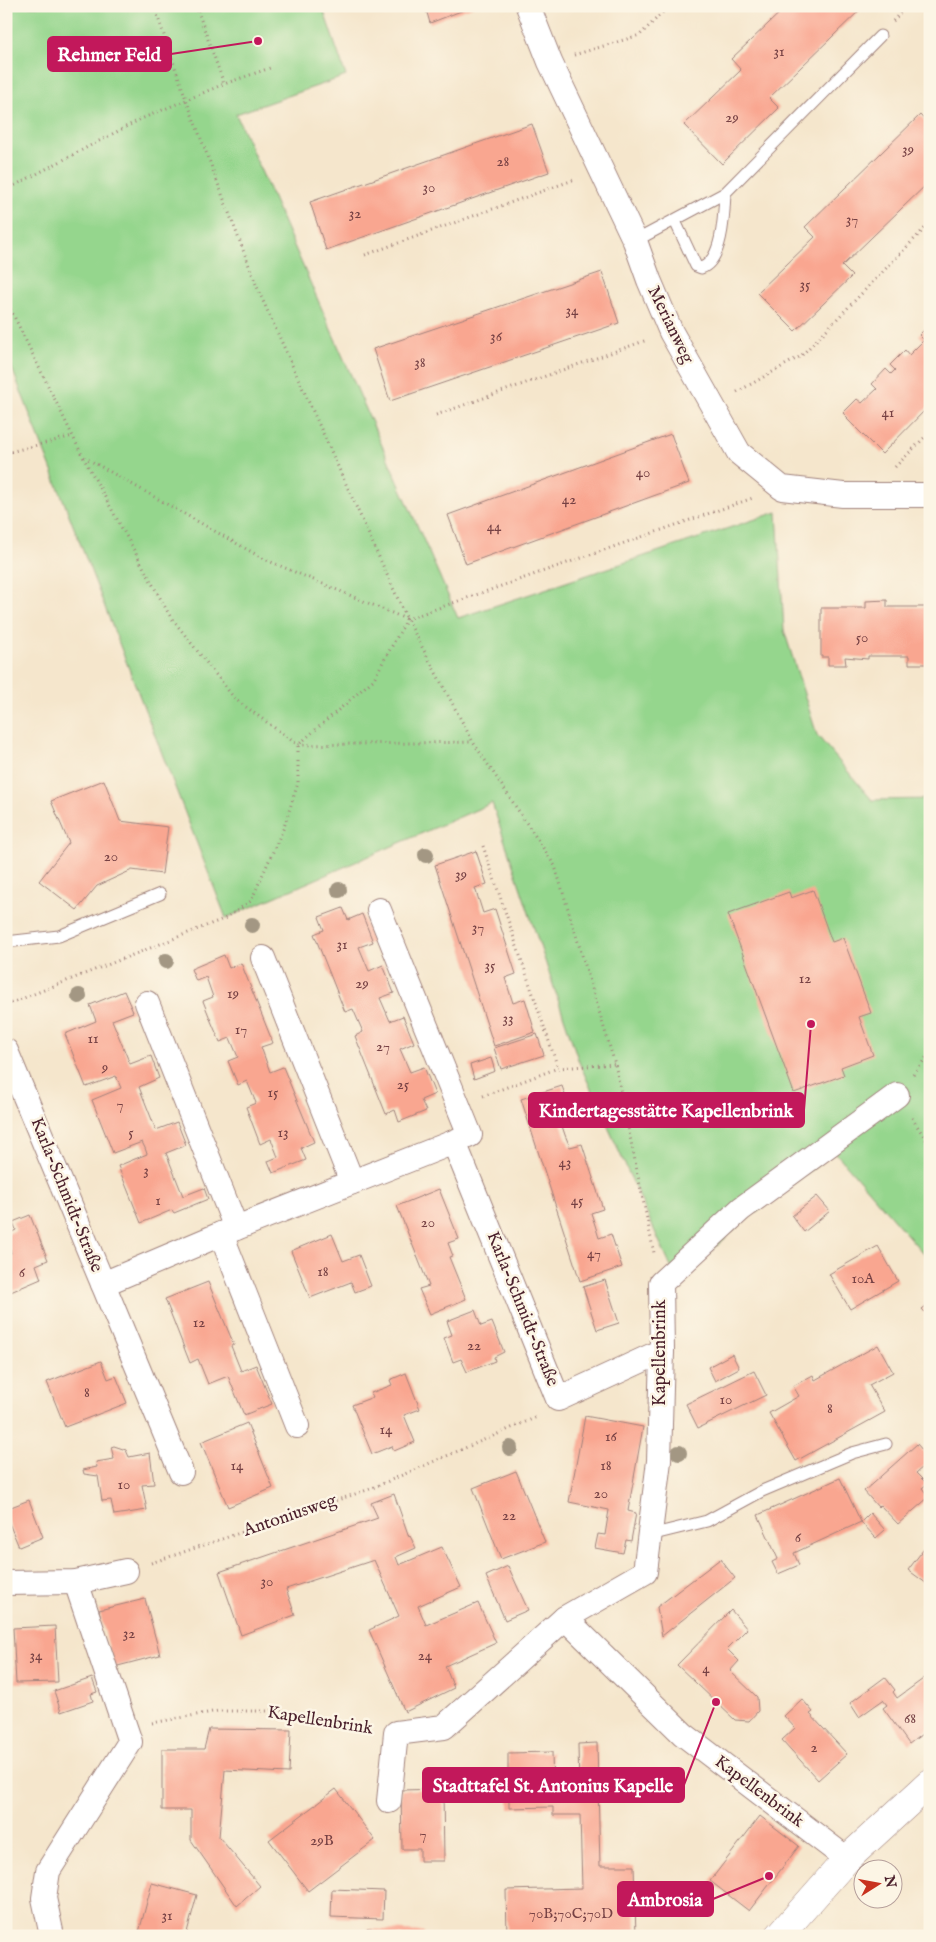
<svg xmlns="http://www.w3.org/2000/svg" width="936" height="1942" font-family="'IM FELL English',serif">
  <rect width="100%" height="100%" fill="#fcf5e5"/>
  <filter id="ink" filterUnits="userSpaceOnUse"><feTurbulence type="fractalNoise" baseFrequency=".02" numOctaves="2"/><feDisplacementMap in="SourceGraphic" scale="10" xChannelSelector="R" yChannelSelector="G"/><feConvolveMatrix kernelMatrix="1 2 1 2 8 2 1 2 1" color-interpolation-filters="sRGB"/></filter>
  <filter id="wash" filterUnits="userSpaceOnUse"><feTurbulence type="fractalNoise" baseFrequency=".0096" numOctaves="4" result="noise"/><feDisplacementMap in="SourceGraphic" scale="20" xChannelSelector="R" yChannelSelector="G"/><feGaussianBlur stdDeviation="1.12" result="paint"/><feColorMatrix in="noise" values="0 0 0 0 0 0 0 0 0 0 0 0 0 0 0 0 0 1.4 0 .05"/><feComposite in="paint" operator="in"/></filter>
  <g filter="url(#wash)">
    <rect width="100%" height="100%" fill="#f5e6cc"/>
    <path fill="#95d68d" stroke="#707a5c" d="M6,6h316l24,70 -110,38 222,504 319,-106 7,118 33,105 55,65 58,-1v462l-95,-109 -95,72 -62,59 -99,-221 -87,-259 -266,115 -220,-565z"/>
    <g id="blocks">
      <g fill="#f9a690">
        <path d="M425,6h49l-44,17z"/>
        <path d="M787,6h77l-95,92 10,10 -57,56 -38,-39 57,-55 -10,-11z"/>
        <path d="M920,115l10,11v55l-88,85 10,10 -57,55 -38,-38 58,-56 -10,-10z"/>
        <path d="M532,124l17,48 -223,78 -16,-48z"/>
        <path d="M602,272l17,51 -229,78 -17,-52z"/>
        <path d="M930,324v81l-48,49 -35,-35 1,-1 -5,-5 14,-14 5,4 15,-14 -5,-5 14,-15 5,5 4,-4 -5,-5 15,-15 4,5 15,-15 -5,-5z"/>
        <path d="M671,434l18,49 -223,81 -18,-49z"/>
        <path d="M887,600v7h43v49h-3v8h-18v-8h-41v3l-23,-2 1,8h-18v-8h-7v-49h45v-7z"/>
        <path d="M104,780l16,41 48,6 -6,47 -30,-4 -35,16 -20,24 -38,-29 30,-38 -18,-42z"/>
        <path d="M476,851l11,33 -12,4 8,25 12,-4 21,65 -11,4 8,25 12,-4 10,33 -41,14 -59,-181z"/>
        <path d="M813,890l19,52 11,-4 28,75 -12,4 14,38 -32,12 3,8 -50,18 -66,-179 61,-22 2,6z"/>
        <path d="M343,908l5,12 14,-6 11,28 -14,5 10,24 14,-6 11,28 -14,5 10,23 13,-5 11,27 -14,6 10,23 14,-5 11,27 -14,6 5,11 -27,11 -4,-12 -9,4 -31,-78 8,-4 -10,-23 -8,3 -31,-78 10,-4 -5,-13z"/>
        <path d="M224,955l5,13 12,-5 32,80 -12,4 9,25 13,-5 31,75 -13,6 5,12 -33,13 -5,-12 10,-4 -7,-18 -11,5 -14,-37 10,-4 -9,-22 -9,4 -10,-24 10,-4 -8,-19 -10,4 -9,-21 -8,-20 10,-4 -7,-20 -10,4 -5,-12z"/>
        <path d="M124,991l9,21 -21,8 18,44 21,-8 8,22 -20,9 17,43 21,-8 9,23 -20,8 17,43 21,-8 4,11 -34,14 -2,-3 -31,13 -23,-57 29,-12 -2,-6 -3,-6 -29,11 -21,-53 29,-12 -5,-12 -30,11 -21,-53 31,-13 -6,-16z"/>
        <path d="M537,1034l7,21 -43,14 -7,-21z"/>
        <path d="M491,1058l4,13 -21,8 -4,-14z"/>
        <path d="M562,1086l11,32 -12,5 4,12 5,12 12,-3 21,65 -12,4 4,12 4,13 12,-4 11,33 -42,14 -59,-182z"/>
        <path d="M439,1189l20,50 -11,4 5,13 -4,1 17,42 -36,15 -11,-25 10,-3 -32,-80z"/>
        <path d="M817,1196l13,15 -26,21 -12,-16z"/>
        <path d="M30,1215l18,45 -12,5 5,14 -35,15v-39l5,-2 -5,-13v-5l10,-5 -3,-8z"/>
        <path d="M332,1234l11,27 16,-6 12,31 -16,6 -4,-10 -41,16 -19,-47z"/>
        <path d="M878,1246l20,35 -48,28 -21,-35z"/>
        <path d="M605,1280l14,43 -22,7 -14,-43z"/>
        <path d="M208,1282l26,63 -3,1 10,25 15,-6 16,39 -28,11 -16,-39 -20,8 -10,-25 -8,4 -25,-64z"/>
        <path d="M930,1303v15l-8,-9z"/>
        <path d="M475,1310l6,16 11,-4 12,30 -10,5 1,4 -28,11 -6,-13 -8,3 -9,-24 8,-3 -5,-14z"/>
        <path d="M878,1345l15,27 -24,13 16,27 -89,49 -27,-48 30,-17 -6,-10 20,-11 2,5z"/>
        <path d="M732,1354l7,14 -24,13 -7,-14z"/>
        <path d="M101,1361l7,18 8,-3 11,27 -62,24 -18,-45z"/>
        <path d="M754,1371l12,24 -68,33 -12,-24z"/>
        <path d="M406,1373l14,36 -16,6 11,27 -21,9 -2,-5 -20,8 -20,-49 21,-8 -2,-4 21,-8 -2,-5z"/>
        <path d="M585,1416l58,11 -15,84 8,2 -5,28 -5,-1 -3,13 -28,-5 3,-14 7,1 4,-25 -40,-8z"/>
        <path d="M247,1423l26,65 -45,19 -27,-65z"/>
        <path d="M917,1444l13,15v2l-14,12 11,11 -5,4 7,9 -31,27 -18,-19 -2,2 -14,-16z"/>
        <path d="M114,1446l12,4 3,7 21,-4 4,31 -12,1 5,25 -33,5 -3,-15 -9,1 -4,-25 -14,-2 -1,-4 14,-3 -1,-5 18,-3 -3,-12z"/>
        <path d="M516,1471l29,71 -44,17 -28,-71z"/>
        <path d="M840,1478l21,44 -67,31 5,12 -21,9 -6,-12 6,-3 -20,-44z"/>
        <path d="M394,1494l15,43 1,-1 6,12 -20,9 3,8 43,-18 19,40 -43,19 8,19 52,-22 18,40 -51,23 9,22 -49,24 -36,-82 30,-14 -25,-56 -88,29 9,26 -54,20 -22,-63 159,-54 -7,-15z"/>
        <path d="M29,1500l14,37 -24,10 -13,-31v-7z"/>
        <path d="M870,1513l15,17 -9,8 -15,-16z"/>
        <path d="M930,1541v45l-22,-16z"/>
        <path d="M720,1559l15,19 -73,58 -5,-29z"/>
        <path d="M508,1566l20,44 -23,10 -19,-44z"/>
        <path d="M145,1599l15,56 -46,12 -15,-57z"/>
        <path d="M731,1610l16,19 -20,20 12,12 -9,10 27,26 1,14 -9,10 -14,-1 -58,-55z"/>
        <path d="M55,1626l3,56 -42,1 -3,-55z"/>
        <path d="M930,1674v54l-21,16 -26,-36 4,-3 -4,-5 -24,17 -9,-14 35,-26 10,13 -2,2 4,6z"/>
        <path d="M92,1678l5,14 -6,2 2,7 -32,11 -7,-21z"/>
        <path d="M802,1699l11,13 -3,2 37,40 -29,26 -36,-40 13,-12 -11,-12z"/>
        <path d="M209,1729l82,1 -2,43 -64,-3 -6,67 41,49 -23,20 -46,-66v-30h-29v-61h42z"/>
        <path d="M597,1743l3,123h34l2,70h-129l-1,-46 76,-2 -2,-73h-27v-8l-44,1v-19h-5v-17h4v-19l44,-1 1,40h26l-1,-48z"/>
        <path d="M336,1789l39,51 -67,51 -39,-51z"/>
        <path d="M443,1789l1,72h-24v-12h-18l-1,-59z"/>
        <path d="M760,1816l39,30 -50,65 -39,-30z"/>
        <path d="M152,1883l45,12 -11,41h-48z"/>
        <path d="M332,1889l52,2 -1,28 -52,-2z"/>
        <path d="M367,1929l57,3v4h-57z"/>
      </g>
    </g>
  </g>
  <g filter="url(#ink)">
    <use href="#blocks" fill-opacity="0" stroke="#a0827c" stroke-width="1"/>
    <g fill="none" stroke-linecap="round" stroke-linejoin="round">
      <g stroke="#a0827c" stroke-width="13">
        <g id="service">
          <path d="M675,221l21,45 5,2c22,-7 23,-55 24,-75"/>
          <path d="M635,241l90,-48 155,-157"/>
          <path d="M6,942l53,-6 101,-42"/>
          <path d="M650,1535l57,-14 55,-30 90,-38 34,-9"/>
        </g>
      </g>
      <g stroke="#a0827c" stroke-width="26">
        <g id="minor">
          <path d="M528,6l22,56 85,179 14,39 22,52 68,121 43,35 61,7h87"/>
          <path d="M379,910l91,225 -16,7"/>
          <path d="M263,958l89,224"/>
          <path d="M147,1003l89,225"/>
          <path d="M6,1051l97,233 118,-50 233,-92 104,257 104,-48"/>
          <path d="M221,1234l76,192"/>
          <path d="M103,1284l78,188"/>
          <path d="M6,1583l70,-1 50,-11"/>
          <path d="M565,1618l118,116 164,125"/>
          <path d="M389,1801l7,-68 48,-6 121,-109 80,-46 14,-111 3,-110 -1,-68 80,-74 156,-114"/>
          <path d="M52,1936l-8,-38 4,-27 82,-129 -54,-160"/>
        </g>
      </g>
      <g stroke="#a0827c" stroke-width="29">
        <path id="tertiary" d="M779,1936l68,-77 83,-76"/>
      </g>
      <g stroke="#a0827c" stroke-width="3" stroke-dasharray="1 4" stroke-linecap="butt">
        <path d="M154,6l32,93 73,193 148,327 66,123 82,124 60,198 39,189"/>
        <path d="M196,6l28,78"/>
        <path d="M919,6l11,15"/>
        <path d="M893,21l13,-15"/>
        <path d="M574,55l66,-20 29,-29"/>
        <path d="M6,190l135,-71 83,-35 46,-16"/>
        <path d="M365,255l211,-76"/>
        <path d="M6,300l77,157 87,159 65,83 63,46 175,-3"/>
        <path d="M737,392l64,-36 129,-133"/>
        <path d="M436,415l211,-75"/>
        <path d="M6,453l67,-17"/>
        <path d="M84,457l180,102 142,60"/>
        <path d="M895,467l35,-35"/>
        <path d="M483,846l75,222"/>
        <path d="M6,1005l220,-87 25,-17 33,-74 14,-44v-38l75,-65 34,-61 346,-121"/>
        <path d="M913,1074l17,-21"/>
        <path d="M483,1096l75,-28 57,-4"/>
        <path d="M912,1118l18,28"/>
        <path d="M151,1563l219,-74 167,-72"/>
        <path d="M152,1723l66,-12h62l91,17"/>
      </g>
      <use href="#service" stroke="#fff" stroke-width="11"/>
      <use href="#minor" stroke="#fff" stroke-width="24"/>
      <use href="#tertiary" stroke="#fff" stroke-width="28"/>
    </g>
    <g fill="#a39783">
      <circle cx="426" cy="855" r="8"/>
      <circle cx="339" cy="890" r="8"/>
      <circle cx="252" cy="925" r="8"/>
      <circle cx="166" cy="961" r="8"/>
      <circle cx="79" cy="996" r="8"/>
      <circle cx="510" cy="1448" r="8"/>
      <circle cx="679" cy="1453" r="8"/>
    </g>
  </g>
  <g text-anchor="middle" dominant-baseline="central" stroke-width="5" stroke-linejoin="round" paint-order="stroke">
    <g font-size="15" fill="#764144">
      <text x="779" y="51">31</text>
      <text x="732" y="117">29</text>
      <text x="908" y="149">39</text>
      <text x="503" y="161">28</text>
      <text x="429" y="187">30</text>
      <text x="355" y="213">32</text>
      <text x="852" y="219">37</text>
      <text x="805" y="284">35</text>
      <text x="572" y="310">34</text>
      <text x="496" y="336">36</text>
      <text x="420" y="362">38</text>
      <text x="888" y="412">41</text>
      <text x="643" y="472">40</text>
      <text x="569" y="499">42</text>
      <text x="494" y="526">44</text>
      <text x="862" y="637">50</text>
      <text x="111" y="856">20</text>
      <text x="461" y="874">39</text>
      <text x="478" y="927">37</text>
      <text x="342" y="944">31</text>
      <text x="490" y="965">35</text>
      <text x="805" y="978">12</text>
      <text x="362" y="983">29</text>
      <text x="233" y="993">19</text>
      <text x="508" y="1018">33</text>
      <text x="241" y="1029">17</text>
      <text x="93" y="1038">11</text>
      <text x="383" y="1046">27</text>
      <text x="105" y="1067">9</text>
      <text x="403" y="1084">25</text>
      <text x="273" y="1092">15</text>
      <text x="120" y="1104">7</text>
      <text x="131" y="1132">5</text>
      <text x="283" y="1132">13</text>
      <text x="565" y="1162">43</text>
      <text x="146" y="1170">3</text>
      <text x="158" y="1200">1</text>
      <text x="577" y="1200">45</text>
      <text x="428" y="1222">20</text>
      <text x="594" y="1253">47</text>
      <text x="323" y="1271">18</text>
      <text x="22" y="1272">6</text>
      <text x="863" y="1278">10A</text>
      <text x="199" y="1322">12</text>
      <text x="474" y="1345">22</text>
      <text x="87" y="1392">8</text>
      <text x="726" y="1399">10</text>
      <text x="830" y="1408">8</text>
      <text x="386" y="1429">14</text>
      <text x="611" y="1436">16</text>
      <text x="237" y="1465">14</text>
      <text x="606" y="1465">18</text>
      <text x="124" y="1484">10</text>
      <text x="601" y="1493">20</text>
      <text x="509" y="1515">22</text>
      <text x="798" y="1537">6</text>
      <text x="267" y="1581">30</text>
      <text x="129" y="1633">32</text>
      <text x="36" y="1655">34</text>
      <text x="425" y="1655">24</text>
      <text x="706" y="1668">4</text>
      <text x="910" y="1718">68</text>
      <text x="814" y="1747">2</text>
      <text x="423" y="1834">7</text>
      <text x="322" y="1840">29B</text>
      <text x="571" y="1913">70B;70C;70D</text>
      <text x="167" y="1915">31</text>
    </g>
    <g font-size="18" fill="#4a1f2b" stroke="#fcf5e5">
      <text transform="translate(670 325) rotate(64)">Merianweg</text>
      <text transform="translate(66 1195) rotate(68)">Karla-Schmidt-Straße</text>
      <text transform="translate(522 1309) rotate(68)">Karla-Schmidt-Straße</text>
      <text transform="translate(660 1353) rotate(-90)">Kapellenbrink</text>
      <text transform="translate(290 1516) rotate(-19)">Antoniusweg</text>
      <text transform="translate(320 1721) rotate(9)">Kapellenbrink</text>
      <text transform="translate(759 1792) rotate(37)">Kapellenbrink</text>
    </g>
  </g>
  <path fill="none" stroke="#c2185b" stroke-width="2" d="M258 41L171 54M811 1024L804 1110M716 1702L684 1785M769 1876L713 1899"/>
  <g fill="#c2185b" stroke="#fcf5e5" stroke-width="2">
    <circle cx="258" cy="41" r="5"/>
    <circle cx="811" cy="1024" r="5"/>
    <circle cx="716" cy="1702" r="5"/>
    <circle cx="769" cy="1876" r="5"/>
  </g>
  <g fill="#c2185b" stroke="#c2185b" stroke-width="2">
    <rect x="48" y="37" width="123" height="34" rx="5"/>
    <rect x="529" y="1093" width="275" height="34" rx="5"/>
    <rect x="423" y="1768" width="261" height="34" rx="5"/>
    <rect x="618" y="1882" width="95" height="34" rx="5"/>
  </g>
  <g font-size="19" text-anchor="middle" font-weight="bold" fill="#fff">
    <text x="109" y="61">Rehmer Feld</text>
    <text x="666" y="1117">Kindertagesstätte Kapellenbrink</text>
    <text x="553" y="1792">Stadttafel St. Antonius Kapelle</text>
    <text x="665" y="1906">Ambrosia</text>
  </g>
  <rect width="936" height="1942" fill="none" stroke="#fcf5e5" stroke-width="25"/>
  <g transform="translate(878 1884) rotate(79)"><circle r="24" fill="#fcf5e5" stroke="#b59f9b"/>
  <path d="M0-4L9 19L0 12L-9 19Z" fill="#c8321e"/>
  <text y="-8" font-size="14" font-weight="bold" text-anchor="middle" fill="#4a1f2b">N</text>
  </g>
</svg>
